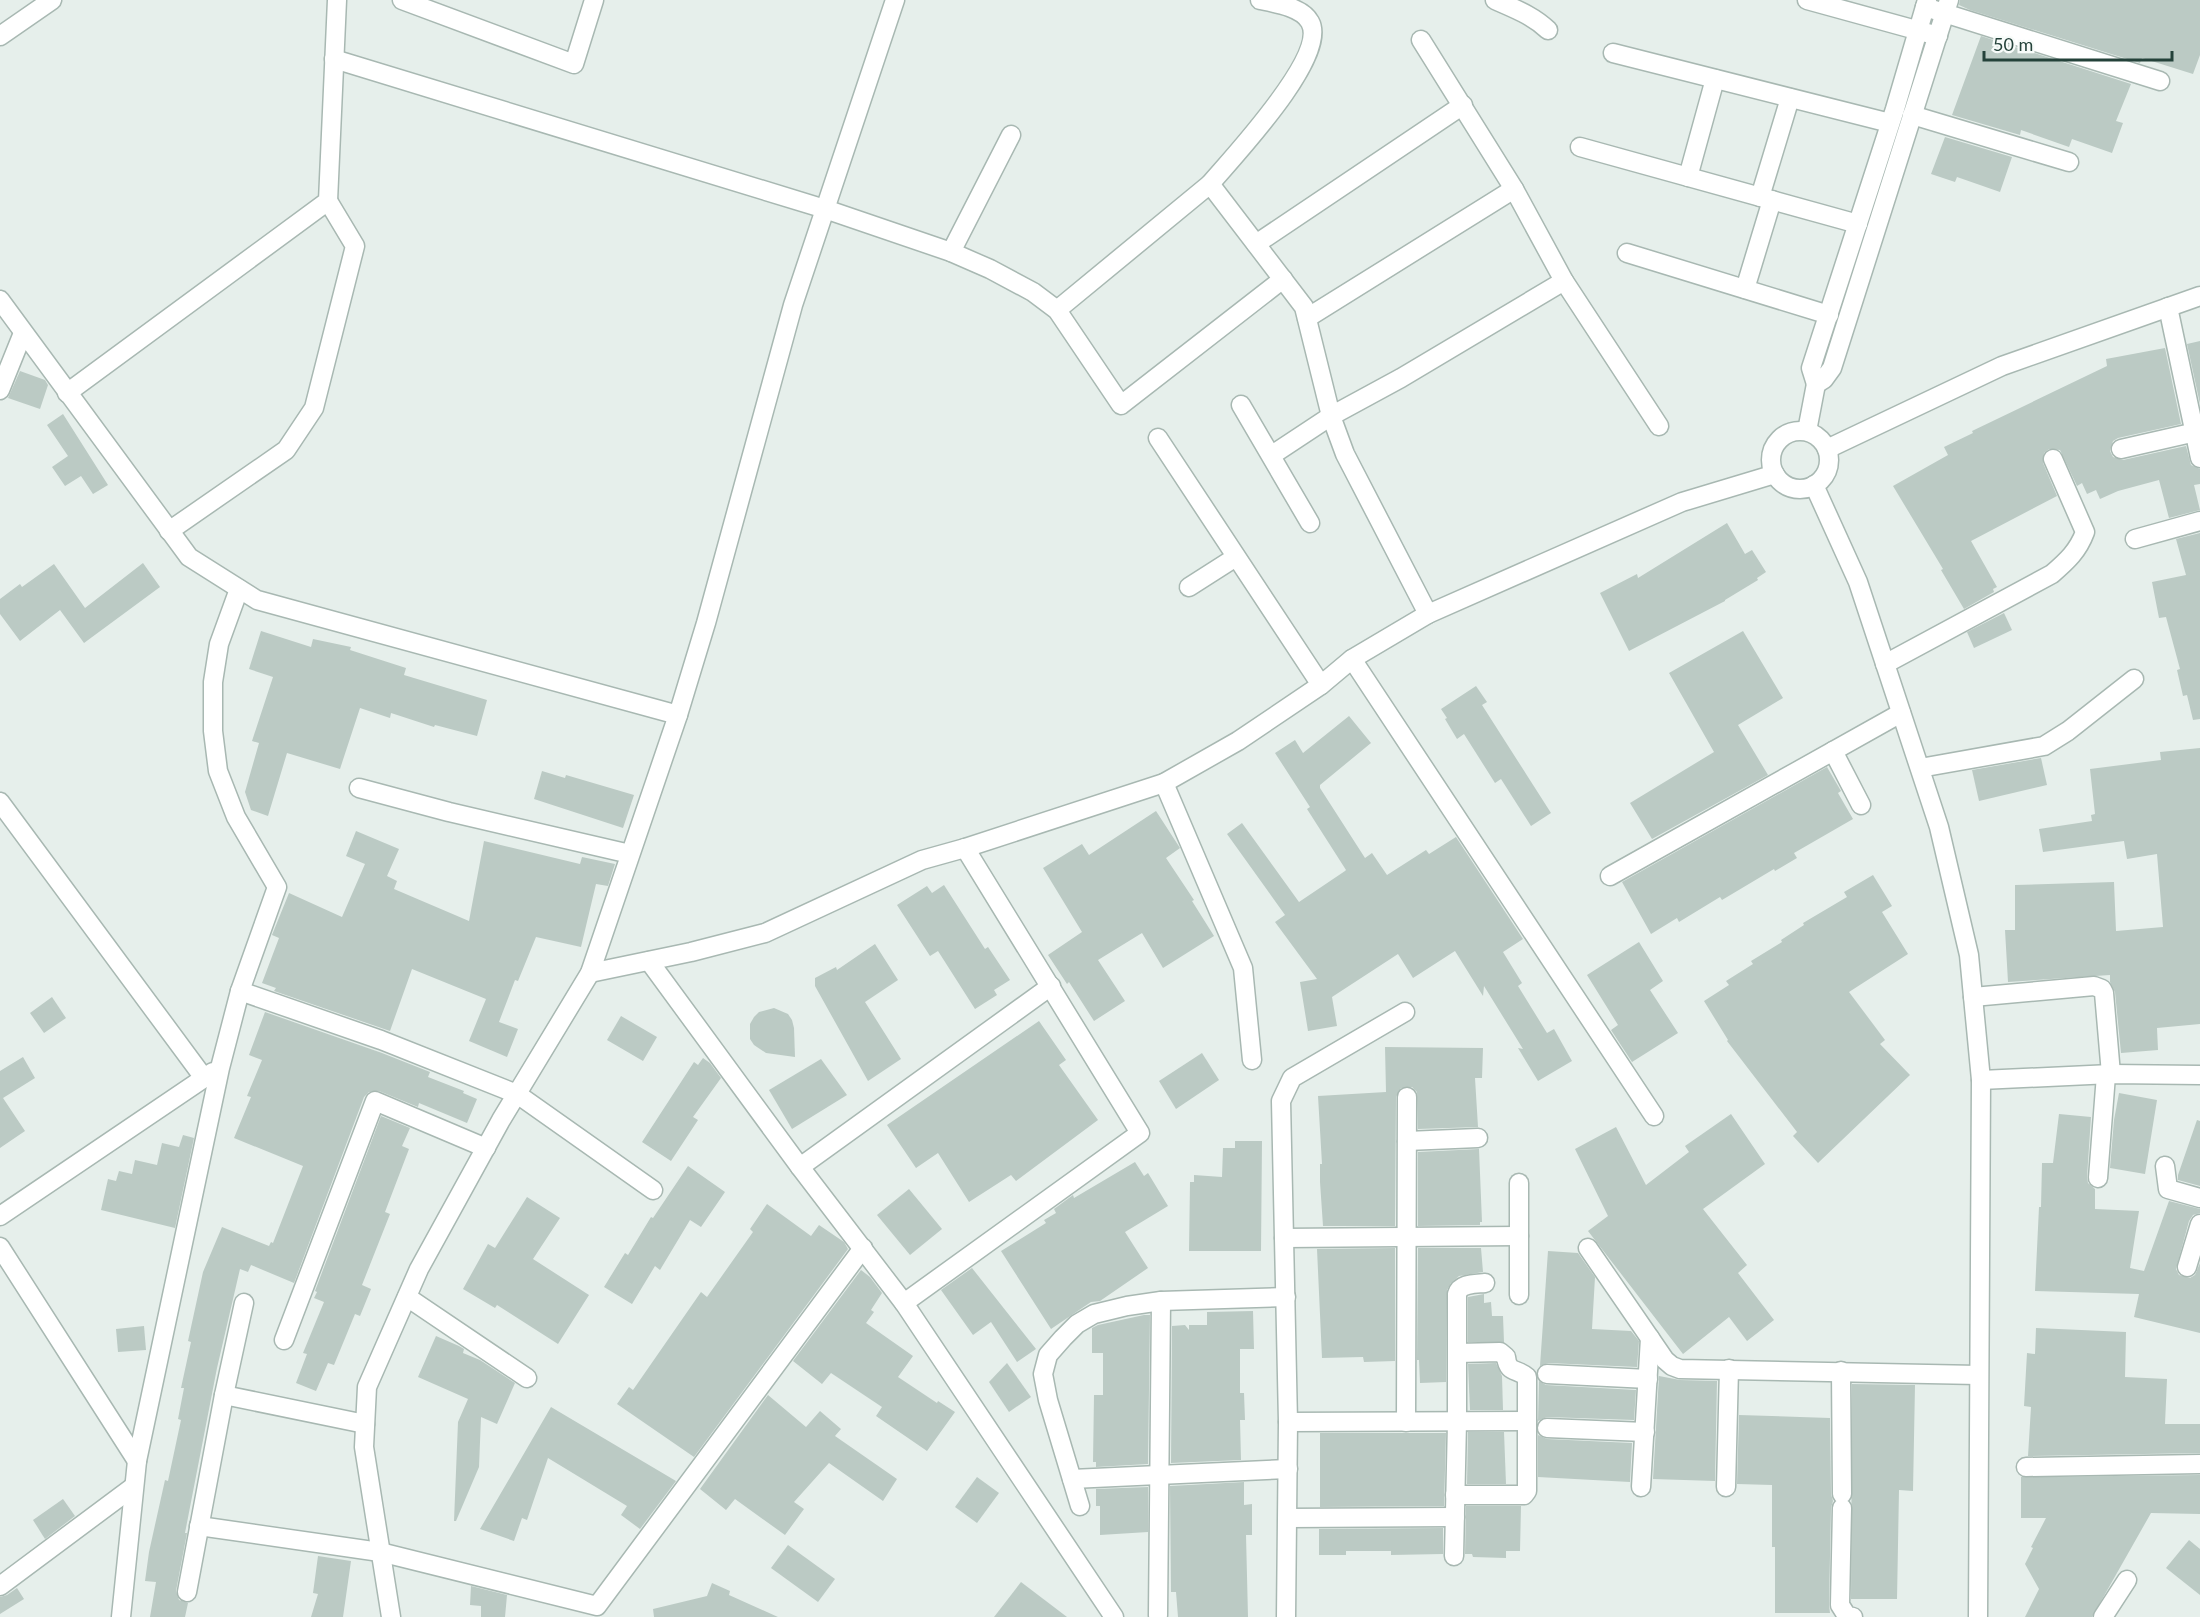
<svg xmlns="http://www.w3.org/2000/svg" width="2200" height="1617" font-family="Lato,sans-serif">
  <rect width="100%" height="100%" fill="#e6efeb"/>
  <g fill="#bbcac4">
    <path d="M1960,0h240v55l-7,19 -51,-16 -2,5 -170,-53 -11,-5z"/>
    <path d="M1981,36l150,48 -15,37 7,2 -11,30 -40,-14 -3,8 -48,-17 -1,5 -68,-20z"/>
    <path d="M1945,137l67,20 -12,35 -43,-15 -2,5 -24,-8z"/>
    <path d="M2200,341v63l-13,-60z"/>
    <path d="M2165,348l16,76 -63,14 -5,3 -3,10 3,6 10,3 63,-14 5,19 9,4v15l-6,1 6,25 -31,8 -10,-38 -41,11 -18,8 -4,-9 -9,4 -5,-11 -5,3 -17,-36 -11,-1 -5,4 -1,10 14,33 -86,45 26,46 -4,2 1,3 -30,17 -23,-39 2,-1 -50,-83 55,-31 -4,-8 29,-14 -1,-2 135,-65 -1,-7z"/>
    <path d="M20,371l25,9 3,5 -8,24 -32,-11z"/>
    <path d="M63,414l45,71 -15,9 -12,-18 -16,10 -13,-19 16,-11 -21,-31z"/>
    <path d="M1727,523l18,31 7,-4 14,22 -9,6 1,2 -33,20v1l-96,50 -29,-58 37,-19 1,4z"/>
    <path d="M2200,533v186l-7,1 -6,-25 -4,1 -6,-26 3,-1 -14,-52 -7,1 -7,-36 34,-7 -10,-36z"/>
    <path d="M143,563l17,24 -76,56 -24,-33 -40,31 -20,-27v-15l20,-15 2,3 32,-23 31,44z"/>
    <path d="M2004,613l8,17 -38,18 -7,-16z"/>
    <path d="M261,631l50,16 2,-8 38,8 -1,3 56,18 -2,7 83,25 -10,36 -42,-11 -1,2 -43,-14 -1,5 -30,-10 -20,61 -53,-16 -19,63 -17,-6 -6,-18 14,-49 -7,-2 21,-64 -24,-8z"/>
    <path d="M1743,631l40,67 -45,27 30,50 -116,64 -22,-36 84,-51 -45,-79z"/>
    <path d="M1476,686l11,16 -5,3 69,108 -20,13 -30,-47 -6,4 -31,-49 -7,5 -12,-20 2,-1 -6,-9z"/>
    <path d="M1349,716l22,27 -51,42v3l45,70 7,-5 15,22 39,-25 3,4 27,-17 67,102 -20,13 19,31 -4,3 29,47 7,-4 18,32 -34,20 -20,-33 5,1 -39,-63 -1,10 -28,-45 -42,27 -15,-24 -66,43 5,29 -29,5 -8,-49 17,-3 -42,-57 10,-7 -58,-81 15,-11 57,79 46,-31 1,-1 -39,-61 3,-2 -35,-54 20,-13 8,13z"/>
    <path d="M2200,748v276l-43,4 1,22 -37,3 -6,-61 -5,-10v-7l-102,7 -3,-52h10v-45l99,-3 2,49 47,-4 -6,-73 -30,5 -3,-18 -81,11 -4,-23 53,-8 -1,-6 4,-1 -5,-45 71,-9 -1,-8z"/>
    <path d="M2041,758l6,27 -68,16 -7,-31z"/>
    <path d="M1827,767l14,24 -3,2 15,26 -59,34 3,5 -22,13 -1,-2 -52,31 -2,-3 -41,25 -2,-4 -26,16 -29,-52z"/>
    <path d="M542,771l23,7 1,-3 68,20 -11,33 -89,-29z"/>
    <path d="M1156,811l24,37 -14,10 28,42 -2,1 22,35 -51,32 -21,-35 -44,27 27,41 -31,20 -25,-39 -2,2 -19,-29 34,-23 -39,-64 39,-24 7,11z"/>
    <path d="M356,831l43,18 -12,27 10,5 -3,8 75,32 15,-80 96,23 2,-7 33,7 -7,22 -12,-2 -15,63 -45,-10 -18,44 -3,-1 -16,42 19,7 -11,28 -38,-16 17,-42 -74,-30 -22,62 -116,-40 2,-3 -14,-5 17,-45 -7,-3 17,-42 53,24 23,-53 -19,-8z"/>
    <path d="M1873,875l19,31 -10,6 26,42 -59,38 36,48 -5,4 30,31 -92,88 -25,-27 4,-4 -70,-91 1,-1 -24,-39 25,-16 -3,-4 27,-17 -2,-3 31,-19 -1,-2 23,-15 -1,-2 44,-26 -3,-5z"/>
    <path d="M944,885l41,64 3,-2 22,33 -16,10 3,5 -22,14 -37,-58 -8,5 -33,-51 30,-19 5,7z"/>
    <path d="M1639,942l24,39 -13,9 28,43 -46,29 -21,-32 7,-5 -31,-50z"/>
    <path d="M875,944l23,36 -33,22 36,57 -33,22 -53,-95v-8l21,-11 1,3z"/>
    <path d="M52,997l14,21 -22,15 -14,-20z"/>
    <path d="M774,1008l14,6 4,6 2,8 1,29 -29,-4 -12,-8 -4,-6v-15l4,-7 5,-5z"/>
    <path d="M265,1012l117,41 48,19 -2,5 36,14 -1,2 14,6 -10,24 -48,-20 -1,4 -39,-16 -10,1 -5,5 -70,186 -43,-18 -3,7 -8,-3 -23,99 -32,165h2l-11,58 3,9 9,3 -3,14h-35l6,-35 -11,-1 4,-29 16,-72 3,1 13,-61 -3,-1 6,-31h-3l10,-46 -3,-1 15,-69 19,-45 47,19 2,-4 2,1 30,-77 -69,-28 17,-41 -4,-1 15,-36 -13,-5z"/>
    <path d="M621,1016l36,21 -14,24 -36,-21z"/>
    <path d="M1039,1021l27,39 -7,5 39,55 -82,61 -5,-6 -42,27 -31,-49 -22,15 -29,-43z"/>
    <path d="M1385,1047l98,1 -1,30h-7l3,49 -60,2 -1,-37 -5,-5 -11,1 -5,9 -1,129h-72l-3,-44v-18h2l-4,-68 68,-4z"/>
    <path d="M1202,1053l17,27 -43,29 -17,-28z"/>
    <path d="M23,1057l12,21 -32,20 22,33 -25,17v-77z"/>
    <path d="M703,1058l7,5 11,15 -28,39 5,3 -27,41 -29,-19 52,-80 4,3z"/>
    <path d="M821,1059l26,36 -55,34 -23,-39z"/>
    <path d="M2119,1093l38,7 -12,74 -35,-6 4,-48z"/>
    <path d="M1731,1114l34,50 -62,45 44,56 -9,8 36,47 -27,21 -18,-24 -46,37 -95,-123 20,-15 -33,-67 41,-22 30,58 43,-33 -4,-6z"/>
    <path d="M2059,1114l32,3 -4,60 1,6 7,6v20l44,2 -9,57 14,3 25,-70 31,8v4l-7,2 -4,6 -13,48 3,6 11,3 5,-3 5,-12v70l-66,-16 5,-23 -104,-3 4,-84h2l1,-44h11z"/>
    <path d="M381,1116l29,12 -8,18 7,3 -24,63 5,2 -28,71 9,4 -11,27 -5,-2 -21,51 -6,-2 -12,28 -20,-8 11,-29 -4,-1 21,-51 -10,-4 3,-6 -2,-1z"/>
    <path d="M2197,1120l3,1v65l-22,-6v-5z"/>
    <path d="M183,1135l11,3 -19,90 -74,-18 7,-31 8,2 3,-10 13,3 3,-14 22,5 5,-22 17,4z"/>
    <path d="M1235,1141h27l-1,110h-72l1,-69h4v-7l28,2 1,-29h12z"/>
    <path d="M1479,1149l3,73h-2v3l-62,1v-74z"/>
    <path d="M1135,1162l9,14 4,-3 20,33 -43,26 23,36 -48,33 -9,1 -40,27 -50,-78 45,-28 -2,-3 12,-7 -2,-4 19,-14 1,3z"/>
    <path d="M688,1166l37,26 -24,35 -11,-7 -30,50 -5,-4 -23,38 -28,-17 21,-34 3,2 23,-38 2,1z"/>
    <path d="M909,1189l33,40 -32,26 -33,-40z"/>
    <path d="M527,1197l33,21 -27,41 56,36 -31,49 -61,-39 -2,3 -32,-19 25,-45 7,4z"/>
    <path d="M767,1204l44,32 8,-11 25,17 4,7 -154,208 -77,-53 12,-17 4,3 68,-98 6,5 46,-65 -3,-3z"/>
    <path d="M1395,1248v113l-31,1 -1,-5 -41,1 -5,-109z"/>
    <path d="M1418,1248h63l2,24 -24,4 -8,7 -4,7 -1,92 -26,1 -1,-23h-2z"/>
    <path d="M1548,1251l30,2 17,24 -3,52 39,2 8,10 -2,26 -89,-4 -8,3z"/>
    <path d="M972,1268l64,81 -19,13 -26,-40 -18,13 -32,-45z"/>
    <path d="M861,1270l9,7 12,16 -11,17 3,2 -8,11 47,33 -15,21 39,26 1,-2 17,11 -28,39 -51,-35 6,-9 -51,-34 -9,11 -29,-23z"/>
    <path d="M1484,1294v9l7,-1 1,14h11l1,26h-36v-45z"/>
    <path d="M1253,1311l1,38h-14v44h4l1,27h-5l1,40 -70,3 1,-137 13,-1 4,5v-5h18v-13z"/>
    <path d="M1144,1315h6l-2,149 -52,3v-5h-3l1,-67h9v-42h-11v-25l6,-3z"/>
    <path d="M144,1326l2,24 -28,2 -2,-23z"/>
    <path d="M2036,1328l90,4 -1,45 42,2 -2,45h35v29l-172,3 3,-49 -7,-1 3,-53 8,1z"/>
    <path d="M436,1336l23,10 5,3 -1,4 17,7 35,23 -18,41 -16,-7 -2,50 -23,54h-2l4,-99 10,-23 -50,-22z"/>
    <path d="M1007,1363l24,34 -22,15 -20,-30z"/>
    <path d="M1496,1363l6,13 1,34h-33l-2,-46z"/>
    <path d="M1659,1376l21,4 37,1 -2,100 -62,-2z"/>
    <path d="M1539,1381l7,4 90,5 -2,30 -87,-3 -9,4z"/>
    <path d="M1852,1384l63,1 -2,106 -14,-1 -2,109h-46z"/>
    <path d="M768,1395l38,32 14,-16 21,18 -6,7 62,43 -14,22 -54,-38 -35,39 10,7 -19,26 -50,-36 -9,11 -26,-21z"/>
    <path d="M551,1407l125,74 -36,48 -19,-14 6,-9 -79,-48 -21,62 -5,-2 -8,23 -34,-12z"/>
    <path d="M1739,1415l91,3 1,76 2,7 -2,7 -2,97 1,8h-55v-66h-3v-62l-35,-1z"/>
    <path d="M1468,1432h36l2,52h-39z"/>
    <path d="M1320,1433h126l-2,73 -124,1z"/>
    <path d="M1538,1435l9,4 85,4 -2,39 -92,-5z"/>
    <path d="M2200,1475v39l-49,-1 -59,104h-67l14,-28 -14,-25 8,-16 -2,-1 15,-29h-25v-41z"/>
    <path d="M977,1477l22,16 -22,30 -22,-16z"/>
    <path d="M1244,1482v23l8,-1v31h-6l2,82h-70l-2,-25h-5l-1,-106z"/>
    <path d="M1148,1487v45l-48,3v-29h-4v-17z"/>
    <path d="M63,1499l12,17 -30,23 -12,-19z"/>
    <path d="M1466,1506h55l-1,45h-14v7l-33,-1 -1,-3h-7z"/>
    <path d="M1443,1528v26l-52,1v-4h-45v4h-27v-26z"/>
    <path d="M2189,1540l11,9v46l-34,-27z"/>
    <path d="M788,1545l47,34 -17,23 -47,-34z"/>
    <path d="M318,1556l33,5 -8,56h-32l7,-23 -5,-1z"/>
    <path d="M1021,1582l46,35h-73z"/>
    <path d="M712,1583l18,8 -1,4 49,22h-124l-1,-8 54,-13z"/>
    <path d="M471,1586l36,9 -2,22h-24v-11l-11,-1z"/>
    <path d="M17,1588l7,11 -24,15v-17l7,-2z"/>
  </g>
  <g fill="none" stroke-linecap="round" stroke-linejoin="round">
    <g stroke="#a8b8b2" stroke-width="21">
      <g id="minor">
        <path d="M402,0l172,64 20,-64"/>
        <path d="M1495,0c20,9 37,15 53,30"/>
        <path d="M1807,0l131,36"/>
        <path d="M1925,7l235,74"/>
        <path d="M0,36l52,-36"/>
        <path d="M1421,40l93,149 50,92 95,145"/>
        <path d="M1613,53l277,70"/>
        <path d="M334,59l491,150 126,43 39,17 43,23 24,18 64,95 162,-126"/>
        <path d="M1912,115l157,47"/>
        <path d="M1580,147l278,77"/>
        <path d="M1688,177l27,-98"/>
        <path d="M1210,184c22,-26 119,-128 100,-162 -8,-15 -35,-19 -50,-22"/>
        <path d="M1760,197l30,-99"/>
        <path d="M1256,244l207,-139"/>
        <path d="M951,252l60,-117"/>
        <path d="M1627,253l202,62"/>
        <path d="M1745,289l27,-89"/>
        <path d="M2168,307l32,151"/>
        <path d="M1057,310l153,-126 94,123 27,109 14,38 83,160"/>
        <path d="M1307,318l207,-129"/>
        <path d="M0,390l23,-57"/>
        <path d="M67,393l261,-192 9,-201"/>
        <path d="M1241,405l69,118"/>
        <path d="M1158,438l163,247"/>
        <path d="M2121,449l79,-18"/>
        <path d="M1272,455l59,-39 70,-38 163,-97"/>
        <path d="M169,531l117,-81 28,-42 41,-162 -27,-45"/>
        <path d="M2135,539l65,-18"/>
        <path d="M1189,587l47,-30"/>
        <path d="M1352,659l302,457"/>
        <path d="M1885,664l167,-90c15,-13 26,-23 33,-42l-32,-73"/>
        <path d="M678,715l28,-92 87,-318 102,-305"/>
        <path d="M1833,751l28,54"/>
        <path d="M1920,768l124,-22 24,-15 66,-52"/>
        <path d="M1164,783l79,185 9,92"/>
        <path d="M359,788l90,24 181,42"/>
        <path d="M0,802l204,276"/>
        <path d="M1610,876l291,-163"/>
        <path d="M649,961l151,206 104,136 210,314"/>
        <path d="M240,991l141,49 136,54 136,96"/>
        <path d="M1973,997l121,-11 8,3 2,4 7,81"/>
        <path d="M1981,1080l130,-6 89,1"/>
        <path d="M1407,1141l71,-3"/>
        <path d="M2165,1166l3,23 32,9"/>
        <path d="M800,1167l251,-181"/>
        <path d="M2098,1178l8,-103"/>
        <path d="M0,1216l213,-144"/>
        <path d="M1284,1238l235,-2"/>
        <path d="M0,1247l137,214"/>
        <path d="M1588,1248l77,112 7,6 8,3 298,6"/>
        <path d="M2187,1267l13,-43"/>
        <path d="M1519,1295v-112"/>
        <path d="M407,1297l120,81"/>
        <path d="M904,1303l236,-170 -175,-285"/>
        <path d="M284,1340l91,-239 111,47"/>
        <path d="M1841,1371l1,123"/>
        <path d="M1547,1374l101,5"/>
        <path d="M224,1395l141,29"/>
        <path d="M1288,1422l239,-1"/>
        <path d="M1406,1422l1,-325"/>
        <path d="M1547,1428l98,4"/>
        <path d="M2026,1467l174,-3"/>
        <path d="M1072,1479l216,-10"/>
        <path d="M1641,1487l9,-149"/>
        <path d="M1726,1487l3,-118"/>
        <path d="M1455,1495h69l3,-4v-114c-10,-9 -19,-3 -21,-20l-6,-5 -42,1"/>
        <path d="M1080,1506l-32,-106 -5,-26 5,-19 15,-17 14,-14 17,-10 33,-8 34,-5 125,-4"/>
        <path d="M1842,1508l-2,97 7,11 6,1"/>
        <path d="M1288,1518l167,-1"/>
        <path d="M199,1526l181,26 217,54 266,-358"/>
        <path d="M1454,1556l3,-134v-128c3,-11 18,-10 28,-11"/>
        <path d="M0,1586l133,-99"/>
        <path d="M187,1592l37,-197 20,-92"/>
        <path d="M1158,1615l3,-314"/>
        <path d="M121,1617l16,-156 83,-393 20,-77 37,-104 -41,-70 -18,-46 -5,-40v-49l6,-38 20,-55"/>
        <path d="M1286,1617l2,-195 -7,-321 11,-23 113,-66"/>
        <path d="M2103,1617l24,-37"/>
      </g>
    </g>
    <g stroke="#a8b8b2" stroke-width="21">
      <g id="tertiary">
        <path d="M1927,0l-32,109 -84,259 5,16 8,-5 8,-11 117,-368"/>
        <path d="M0,300l189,257 68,43 421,115 -88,258 -89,147 -82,149 -52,118 -3,60 27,170"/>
        <path d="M1807,431l9,-47"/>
        <circle cx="1800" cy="460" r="29"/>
        <path d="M1827,449l175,-83 198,-70"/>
        <path d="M1814,485l44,97 81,245 30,128 12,125 -3,537"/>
        <path d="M590,973l101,-21 74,-19 157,-73 43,-12 199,-65 74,-42 83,-56 31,-26 76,-45 254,-112 93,-28"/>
      </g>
    </g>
    <use href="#minor" stroke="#fff" stroke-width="18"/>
    <use href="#tertiary" stroke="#fff" stroke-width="18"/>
  </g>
  <path d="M1984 51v9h188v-9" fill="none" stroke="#24423a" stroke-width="3"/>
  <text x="1993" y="51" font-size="18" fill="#24423a" stroke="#f7fbf9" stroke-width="4.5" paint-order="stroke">50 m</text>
</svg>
